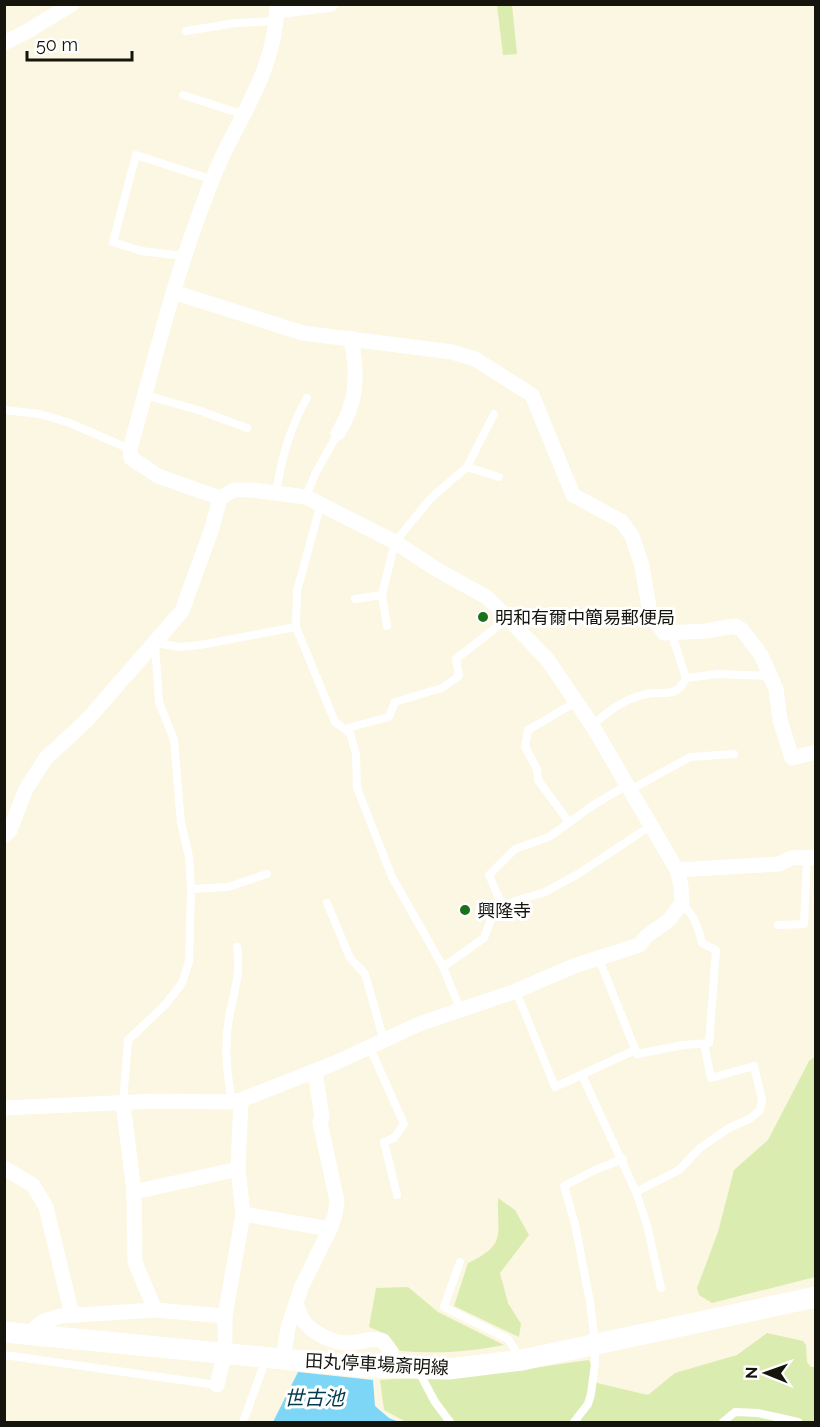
<svg xmlns="http://www.w3.org/2000/svg" width="820" height="1427" font-family="Raleway,'Noto Sans JP',sans-serif">
  <rect width="100%" height="100%" fill="#fbf7e3"/>
  <g fill="#dbecb0">
    <path d="M497,5h15l5,49 -14,1z"/>
    <path d="M815,1057v220l-103,26 -13,-8 -2,-7 21,-56 16,-62 34,-30 41,-79z"/>
    <path d="M498,1198l17,12 14,25 -29,38 8,30 13,21 -2,13 -65,-31 14,-43c39,-19 29,-27 30,-65z"/>
    <path d="M408,1287l30,25 66,33c-35,7 -68,9 -104,6l-12,-16 -19,-8 7,-39z"/>
    <path d="M767,1333l36,8 3,4 1,17 4,5h4v55h-409l-22,-12 -4,-30 131,-9 78,-11 8,23 51,12 27,-22 62,-18z"/>
  </g>
  <path fill="#7ed6f7" d="M298,1372l75,8 2,26 14,12 10,4h-126z"/>
  <g fill="none" stroke-linecap="round" stroke-linejoin="round">
    <g stroke="#fff" stroke-width="8">
      <path d="M186,31l50,-8 41,-2"/>
      <path d="M183,95l62,20"/>
      <path d="M185,256l-44,-5 -28,-9 23,-87 77,25"/>
      <path d="M145,395l53,15 49,18"/>
      <path d="M4,410l36,4 27,8 63,27"/>
      <path d="M467,467l32,10"/>
      <path d="M276,493c5,-33 14,-66 31,-95"/>
      <path d="M306,497l9,-23 23,-41"/>
      <path d="M321,503l-24,88 -1,36 39,95 15,11 6,21 1,34 35,89 51,90 17,42"/>
      <path d="M382,595l5,31"/>
      <path d="M355,599l27,-4 13,-53 36,-44 36,-31 27,-53"/>
      <path d="M686,678l32,-4 52,2"/>
      <path d="M592,725c9,-7 18,-15 27,-20 8,-5 19,-9 27,-11 17,-4 30,6 40,-16l-15,-46"/>
      <path d="M344,729l45,-12 6,-15 47,-14 17,-12 -3,-17 51,-40"/>
      <path d="M630,790l60,-33 44,-3"/>
      <path d="M569,822l-31,-42 -1,-11 -12,-22 3,-17 48,-28"/>
      <path d="M191,889l37,-2 39,-13"/>
      <path d="M327,903l23,55 15,16 19,67"/>
      <path d="M502,905l-13,-30 26,-26 34,-12 43,-31 35,-21"/>
      <path d="M778,925l26,-1 3,-67"/>
      <path d="M599,959l38,95 46,-9 26,-2 7,-93 -14,-7c-4,-17 -8,-27 -20,-40"/>
      <path d="M443,967l41,-29 9,-24 9,-9 43,-13 33,-18 74,-49"/>
      <path d="M516,991l39,96 80,-37"/>
      <path d="M370,1048l34,76 -10,14 -10,4 13,53"/>
      <path d="M582,1075l54,117 11,33 14,63"/>
      <path d="M232,1102c-5,-29 -8,-56 -3,-85 5,-24 12,-45 8,-70"/>
      <path d="M123,1103l5,-63 37,-35 17,-22 7,-21 2,-73 -2,-32 -8,-34 -7,-83 -15,-38 -4,-59 26,4 19,-2 96,-18"/>
      <path d="M636,1192l43,-22 21,-22 29,-20 22,-10 9,-8 2,-10 -8,-34 -43,12 -7,-34"/>
      <path d="M460,1262l-16,45 64,32 13,20"/>
      <path d="M4,1355l213,30"/>
      <path d="M418,1370l17,32 15,20"/>
      <path d="M243,1422l23,-63"/>
      <path d="M574,1422l14,-18 3,-10 4,-31v-19l-5,-42 -15,-78 -11,-38 31,-16 28,-11"/>
      <path d="M723,1422l12,-10 23,1 40,9"/>
    </g>
    <g stroke="#fff" stroke-width="15">
      <path d="M277,11l54,-7"/>
      <path d="M4,43l22,-11 46,-28"/>
      <path d="M173,292l130,41 149,19 23,7 57,36 41,100 48,26 11,15 10,30 8,47 14,20 42,-2 29,-5 7,4 19,25 15,34 4,31 12,38 24,-6"/>
      <path d="M338,433c20,-31 20,-60 13,-95"/>
      <path d="M4,836l6,-6 16,-41 20,-31 41,-38 95,-109 30,-83 8,-30"/>
      <path d="M677,870l102,-6 12,-6 25,-1"/>
      <path d="M123,1103l11,89 1,70 20,48"/>
      <path d="M4,1108l153,-7 75,1 9,-2 94,-37 84,-39 97,-33 58,-25 65,-21 9,-10 21,-15 13,-17 -1,-17 -4,-16 -85,-145 -45,-66 -59,-61 -52,-29 -41,-27 -89,-45 -53,-7h-19l-14,8 -62,-22 -27,-18 -1,-9c22,-79 41,-159 70,-237 9,-25 19,-51 32,-75 22,-42 45,-84 45,-133"/>
      <path d="M4,1168l29,17 13,22 26,108"/>
      <path d="M134,1192l104,-23"/>
      <path d="M243,1214l87,15 5,-14 2,-14 -17,-79 2,-5 -7,-45"/>
      <path d="M296,1304c3,7 5,15 11,21 10,10 29,19 43,18 11,-1 22,-6 33,-2l8,11 -1,17"/>
      <path d="M31,1335l5,-8 8,-6 17,-5 94,-6 70,6 18,-102 -5,-45 3,-69"/>
      <path d="M225,1339v-23"/>
      <path d="M283,1359l5,-31 13,-40 29,-59"/>
      <path d="M217,1385l5,-21"/>
    </g>
    <path stroke="#fff" stroke-width="21" d="M4,1332l360,35 85,2 73,-9 294,-63"/>
  </g>
  <g fill="#1b701a" stroke="#fff" stroke-width="2">
    <circle cx="483" cy="617" r="6"/>
    <circle cx="465" cy="910" r="6"/>
  </g>
  <g text-anchor="middle" dominant-baseline="central" stroke-width="6" stroke-linejoin="round" paint-order="stroke">
    <g font-size="18" fill="#15140d" stroke="#fff" text-anchor="start">
      <text x="495" y="617">明和有爾中簡易郵便局</text>
      <text x="477" y="910">興隆寺</text>
    </g>
    <g font-size="18" fill="#15140d" stroke="#fff">
      <text transform="translate(377 1364) rotate(3)">田丸停車場斎明線</text>
    </g>
    <g font-size="20" font-style="italic" fill="#023b4c" stroke="#fff">
      <text x="314" y="1398">世古池</text>
    </g>
  </g>
  <rect width="820" height="1427" fill="none" stroke="#15140d" stroke-width="12"/>
  <g transform="translate(766 1373) rotate(271)" stroke="#ffffff" stroke-width="4.5" paint-order="stroke">
  <path d="M0-4.5L10 22L0 15L-10 22Z" fill="#15140d"/>
  <text y="-9" font-size="16" font-weight="bold" text-anchor="middle" fill="#15140d">N</text>
  </g>
  <path d="M27 51v9h105v-9" fill="none" stroke="#15140d" stroke-width="3"/>
  <text x="36" y="51" font-size="18" fill="#15140d" stroke="#ffffff" stroke-width="4.5" paint-order="stroke">50 m</text>
</svg>
